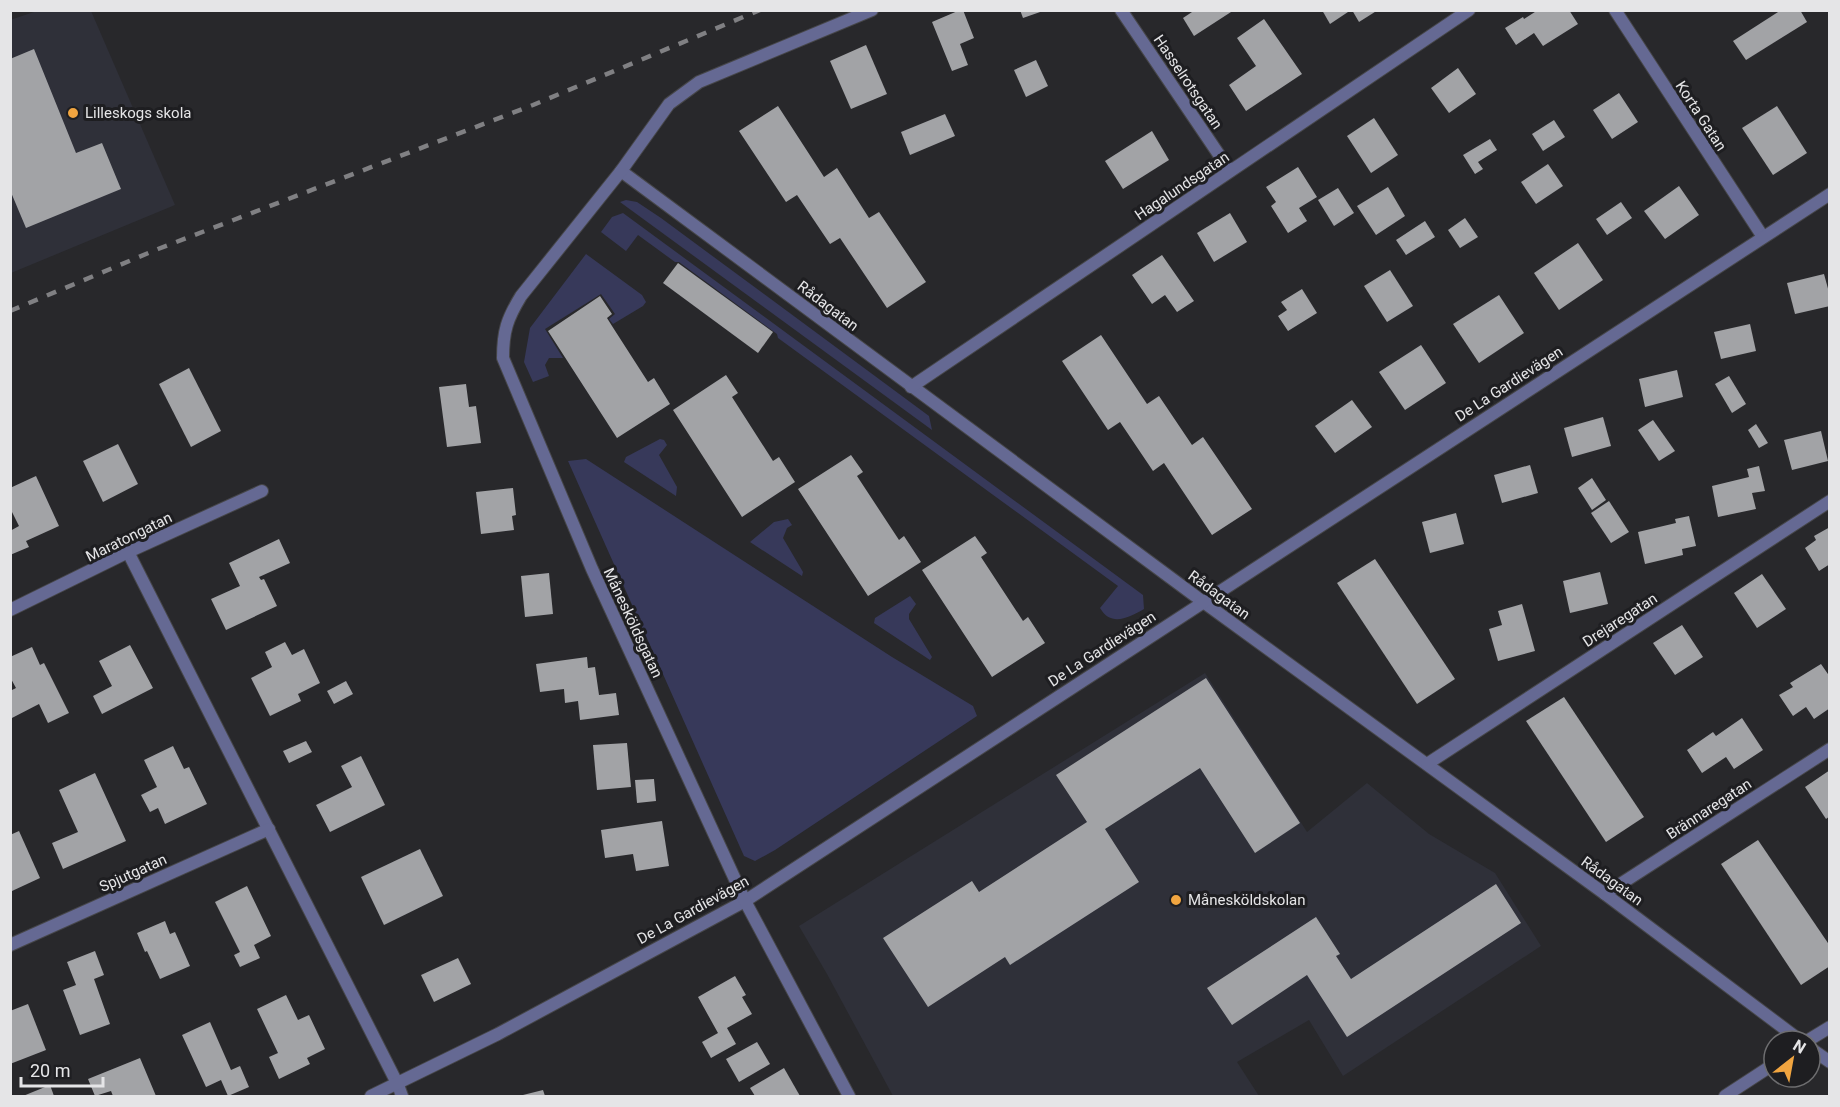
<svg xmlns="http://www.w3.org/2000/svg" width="1840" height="1107" font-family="Roboto,sans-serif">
  <rect width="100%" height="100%" fill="#28282b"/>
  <g fill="#2f3039">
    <path d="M37,11h54l84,194 -164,68 -1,-253z"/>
    <path d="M1205,673l102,159 60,-49 62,51 66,39 46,73 -198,130 -34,-56 -72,42 22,34h-366l-66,-122 -28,-48z"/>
  </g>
  <g fill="#37395a">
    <path d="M626,200l11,2 24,16 268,198 3,14 -312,-228z"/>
    <path d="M623,213l520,382 1,14c-16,9 -33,18 -44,-1l18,-22 -340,-248 -1,-4 -98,-72h-4l-37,-27 -12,16 -25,-19 11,-15z"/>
    <path d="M586,254l56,41 4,7 -3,4 -30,18 -4,-5 6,-5 -14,-20 -56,35 18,29h-14l-4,7 4,11 -16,6 -9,-20 6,-34z"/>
    <path d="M660,439l4,1 3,5 -8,10 18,32 -1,9 -52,-34 2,-5z"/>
    <path d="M586,459l306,198 81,49 4,10 -202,134 -20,11 -11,-5 -176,-395z"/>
    <path d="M788,519l4,6 -5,3 -4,10 20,34 -1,4 -52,-34 24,-20z"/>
    <path d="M910,596l6,8 -7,10v5l23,38 -2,3 -56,-37 1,-5z"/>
  </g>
  <g fill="#a2a3a6">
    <path d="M960,10h3l11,28 -14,6 8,21 -16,6 -20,-49z"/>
    <path d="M1020,10h22l1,1 -20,7z"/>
    <path d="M1195,10h35l1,2 -37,24 -11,-18z"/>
    <path d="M1322,10h29l-21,14z"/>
    <path d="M1352,10h26l-19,12z"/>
    <path d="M1538,10h31l9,14 -35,22 -9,-13 -18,12 -11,-17 18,-11 1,2z"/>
    <path d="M1781,10h19l7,12 -61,38 -13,-19z"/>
    <path d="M1264,19l38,55 -56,37 -17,-26 27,-19 -19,-28z"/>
    <path d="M866,45l21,49 -36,15 -21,-48z"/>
    <path d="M34,49l42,104 26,-10 19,46 -95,39 -16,-38v-131z"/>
    <path d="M1036,60l12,26 -22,11 -12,-27z"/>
    <path d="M1458,68l18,26 -27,19 -18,-25z"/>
    <path d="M1619,93l19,29 -26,17 -19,-29z"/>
    <path d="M778,106l46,71 13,-9 32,50 10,-6 47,70 -39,26 -47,-70 -10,6 -33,-49 -11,7 -47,-71z"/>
    <path d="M1777,106l30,47 -34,22 -31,-47z"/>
    <path d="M945,114l10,22 -45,19 -9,-23z"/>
    <path d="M1374,118l24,37 -27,18 -24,-37z"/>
    <path d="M1554,120l11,17 -22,14 -11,-17z"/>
    <path d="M1152,131l17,29 -46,29 -18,-28z"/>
    <path d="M1490,139l7,11 -19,12 5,7 -8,5 -12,-19z"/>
    <path d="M1548,164l15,22 -27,18 -15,-22z"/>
    <path d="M1298,167l19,30 -18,11 8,13 -19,12 -17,-27 5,-4 -10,-15z"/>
    <path d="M1679,186l20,29 -34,24 -21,-28z"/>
    <path d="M1388,187l17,29 -29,19 -19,-29z"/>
    <path d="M1338,188l16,25 -20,13 -16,-26z"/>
    <path d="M1621,202l11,16 -25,17 -11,-16z"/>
    <path d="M1230,213l17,29 -33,20 -17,-29z"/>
    <path d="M1465,218l13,19 -18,11 -12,-18z"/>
    <path d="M1425,221l10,16 -29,18 -10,-15z"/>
    <path d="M1578,243l25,37 -44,30 -25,-37z"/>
    <path d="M1162,255l32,46 -17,11 -12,-17 -13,9 -20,-29z"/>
    <path d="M678,263l95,69 -15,21 -95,-70z"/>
    <path d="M1390,270l23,36 -26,16 -23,-36z"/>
    <path d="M1824,274l6,22v10l-35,8 -8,-31z"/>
    <path d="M1302,289l15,24 -29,18 -10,-15 9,-6 -6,-8z"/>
    <path d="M1499,295l25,38 -45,30 -26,-39z"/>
    <path d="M600,296l12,18 -5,4 5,8 36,56 6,-4 16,26 -53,34 -69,-107z"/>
    <path d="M1750,324l6,27 -35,8 -7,-27z"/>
    <path d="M1101,335l46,69 12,-8 33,49 11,-8 49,72 -40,26 -48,-72 -11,8 -33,-49 -12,8 -46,-69z"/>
    <path d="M1421,345l25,38 -41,27 -26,-38z"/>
    <path d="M189,368l32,63 -30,16 -32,-63z"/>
    <path d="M1677,370l6,27 -38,10 -6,-28z"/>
    <path d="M726,375l12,18 -6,4 41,64 6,-4 16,25 -53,35 -69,-107z"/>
    <path d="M1729,376l17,28 -14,9 -17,-29z"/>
    <path d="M466,384l3,23 7,-1 5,37 -34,4 -8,-60z"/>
    <path d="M1352,400l20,27 -37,26 -20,-27z"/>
    <path d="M1603,417l8,29 -39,11 -8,-29z"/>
    <path d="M1653,420l22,31 -16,10 -21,-31z"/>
    <path d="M1756,424l12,19 -9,5 -11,-18z"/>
    <path d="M1821,431l7,30 -36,9 -8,-30z"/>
    <path d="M118,444l20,40 -35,18 -20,-41z"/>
    <path d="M851,455l12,17 -6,4 42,64 5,-4 17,26 -53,34 -70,-107z"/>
    <path d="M1530,465l8,28 -36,10 -8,-28z"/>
    <path d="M1759,466l6,25 -13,2 4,16 -38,8 -6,-31 37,-9 -2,-8z"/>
    <path d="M36,476l23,50 -33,15 3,6 -19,8v-24l9,-5 -9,-18v-20z"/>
    <path d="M1592,478l14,22 -14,10 -14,-22z"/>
    <path d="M513,488l3,27 -4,1 2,14 -33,4 -5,-42z"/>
    <path d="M1609,501l20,31 -18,11 -20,-30z"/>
    <path d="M1456,513l8,31 -34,9 -8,-31z"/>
    <path d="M1689,516l7,30 -14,3 1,6 -38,9 -7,-32 38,-9 -1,-4z"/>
    <path d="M1830,527v37l-11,7 -14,-23 11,-8 -2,-4z"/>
    <path d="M975,536l12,17 -6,4 42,64 5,-4 17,26 -53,34 -70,-107z"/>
    <path d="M279,539l11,24 -31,14 2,3 3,-1 13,27 -51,24 -15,-31 29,-13 -11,-23z"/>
    <path d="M1375,559l80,120 -38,25 -80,-121z"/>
    <path d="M1600,572l8,32 -38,9 -7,-32z"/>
    <path d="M549,573l4,41 -28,3 -4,-41z"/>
    <path d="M1762,574l24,35 -29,19 -23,-35z"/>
    <path d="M1522,604l13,47 -37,10 -9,-32 13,-4 -4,-14z"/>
    <path d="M1682,625l21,32 -28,18 -22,-32z"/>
    <path d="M285,642l7,13 12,-6 16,34 -22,11 3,7 -31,15 -19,-38 21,-11 -7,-15z"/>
    <path d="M130,645l23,43 -51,26 -9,-18 19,-10 -13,-25z"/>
    <path d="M32,647l8,18 4,-2 25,50 -21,10 -9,-19 -29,15v-28l6,-3 -6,-11v-20z"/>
    <path d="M587,657l1,11 7,-1 4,28 17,-2 3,22 -39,5 -2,-19 -13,2 -1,-14 -24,3 -4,-28z"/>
    <path d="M1821,664l9,13v31l-16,11 -8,-12 -13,9 -14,-21 14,-8 -3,-4z"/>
    <path d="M1206,678l94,145 -45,30 -55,-85 -95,61 34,53 -129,83 -5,-8 -77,50 -45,-69 89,-57 7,11 108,-70 -31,-47z"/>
    <path d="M346,681l7,13 -19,10 -7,-13z"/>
    <path d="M1564,697l80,120 -38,25 -80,-121z"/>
    <path d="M1742,718l21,32 -29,19 -8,-12 -24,16 -15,-23 26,-18 3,4z"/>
    <path d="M306,741l6,11 -23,11 -6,-12z"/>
    <path d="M627,743l4,44 -34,3 -4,-45z"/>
    <path d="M173,746l11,23 5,-2 18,37 -42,20 -7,-16 -8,4 -9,-17 16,-8 -13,-27z"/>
    <path d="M361,756l24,49 -55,27 -14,-27 36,-18 -11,-21z"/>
    <path d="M1830,770v46l-4,3 -21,-32z"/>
    <path d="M95,773l31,68 -63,28 -11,-26 26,-11 -19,-42z"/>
    <path d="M654,779l2,22 -19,2 -2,-23z"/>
    <path d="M662,821l7,45 -33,5 -3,-17 -28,4 -4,-28z"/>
    <path d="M19,831l21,47 -28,13 -2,-56z"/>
    <path d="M1758,840l72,106v20l-29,19 -80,-121z"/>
    <path d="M420,849l23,47 -59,29 -23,-48z"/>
    <path d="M1496,884l25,39 -174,114 -40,-62 -75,50 -25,-37 109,-71 24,37 -4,2 15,23z"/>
    <path d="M247,886l24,50 -17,9 6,13 -20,9 -6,-12 6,-3 -25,-50z"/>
    <path d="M165,921l5,13 5,-2 15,34 -30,13 -13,-28 -2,1 -8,-19z"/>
    <path d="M95,951l9,24 -10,4 16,45 -30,11 -17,-45 13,-5 -9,-23z"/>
    <path d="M458,958l13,26 -37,18 -13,-27z"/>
    <path d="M735,976l11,19 -4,2 10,17 -25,14 9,16 -25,14 -9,-16 16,-9 -20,-36z"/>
    <path d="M286,995l12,25 11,-5 16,34 -18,9 3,6 -31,15 -10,-22 9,-4 -21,-44z"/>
    <path d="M28,1004l18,46 -36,14v-53z"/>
    <path d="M210,1022l21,48 9,-4 9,21 -21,9 -7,-16 -15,7 -24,-52z"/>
    <path d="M757,1042l13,22 -31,18 -13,-23z"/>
    <path d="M140,1058l16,38h-43l-2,-5 -16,5 -7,-17z"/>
    <path d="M784,1068l16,28h-45l-5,-8z"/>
    <path d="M50,1085l4,11h-31z"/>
    <path d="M543,1090l2,6h-26z"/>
  </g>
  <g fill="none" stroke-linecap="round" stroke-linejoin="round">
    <g stroke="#464649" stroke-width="14">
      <g id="street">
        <path d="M1121,10l109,161"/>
        <path d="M1615,10l148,227"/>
        <path d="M621,171l581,430 403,293 196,147"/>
        <path d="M911,387l558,-377"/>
        <path d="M128,552l270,533 4,11"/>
        <path d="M10,610l118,-58 134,-61"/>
        <path d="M1427,764l403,-263"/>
        <path d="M1605,894l225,-145"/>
        <path d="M10,945l259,-116"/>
        <path d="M1807,1041l23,-14"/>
        <path d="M1810,1048l20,14"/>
        <path d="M371,1096l127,-62 247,-133 1085,-707"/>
        <path d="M849,1096l-104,-195 -153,-332 -89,-211c0,-27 4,-39 18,-62l100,-125 48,-67 30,-22 173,-72"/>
        <path d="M1725,1096l49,-32"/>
      </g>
    </g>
    <use href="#street" stroke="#656993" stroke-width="12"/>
    <path stroke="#808083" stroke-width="4.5" stroke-dasharray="10 10" stroke-linecap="butt" d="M10,311l148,-62 375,-144 227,-95"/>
  </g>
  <g fill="#f1a540" stroke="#1e1e21" stroke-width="2">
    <circle cx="73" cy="113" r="6"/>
    <circle cx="1176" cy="900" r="6"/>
  </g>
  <g text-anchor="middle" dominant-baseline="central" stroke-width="6" stroke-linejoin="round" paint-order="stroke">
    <g font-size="15" fill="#e5e5e7" stroke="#1e1e21">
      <text transform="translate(1188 82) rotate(56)">Hasselrotsgatan</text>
      <text transform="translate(1701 116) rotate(57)">Korta Gatan</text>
      <text transform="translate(1182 186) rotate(-34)">Hagalundsgatan</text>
      <text transform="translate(828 306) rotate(37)">Rådagatan</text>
      <text transform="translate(1509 384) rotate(-33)">De La Gardievägen</text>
      <text transform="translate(129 537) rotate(-26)">Maratongatan</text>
      <text transform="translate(1219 595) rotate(36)">Rådagatan</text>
      <text transform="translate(1620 620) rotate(-33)">Drejaregatan</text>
      <text transform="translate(633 623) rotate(65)">Månesköldsgatan</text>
      <text transform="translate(1102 649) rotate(-33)">De La Gardievägen</text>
      <text transform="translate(1709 809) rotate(-33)">Brännaregatan</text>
      <text transform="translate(133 873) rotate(-24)">Spjutgatan</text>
      <text transform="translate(1612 881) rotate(36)">Rådagatan</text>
      <text transform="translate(693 910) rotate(-29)">De La Gardievägen</text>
    </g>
    <g font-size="15" fill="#e5e5e7" stroke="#1e1e21" text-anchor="start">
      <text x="85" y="113">Lilleskogs skola</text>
      <text x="1188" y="900">Månesköldskolan</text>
    </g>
  </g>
  <rect width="1840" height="1107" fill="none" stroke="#e5e5e7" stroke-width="24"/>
  <g transform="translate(1792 1059) rotate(31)"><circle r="28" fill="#1e1e21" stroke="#6e6e70" stroke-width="1.5"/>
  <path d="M0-4.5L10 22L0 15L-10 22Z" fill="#f1a540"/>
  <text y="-9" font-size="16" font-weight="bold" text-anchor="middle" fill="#e5e5e7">N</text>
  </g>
  <path d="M21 1077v9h82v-9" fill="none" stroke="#e5e5e7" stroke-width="3"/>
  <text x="30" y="1077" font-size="18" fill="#e5e5e7" stroke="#1e1e21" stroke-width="4.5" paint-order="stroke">20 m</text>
</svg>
